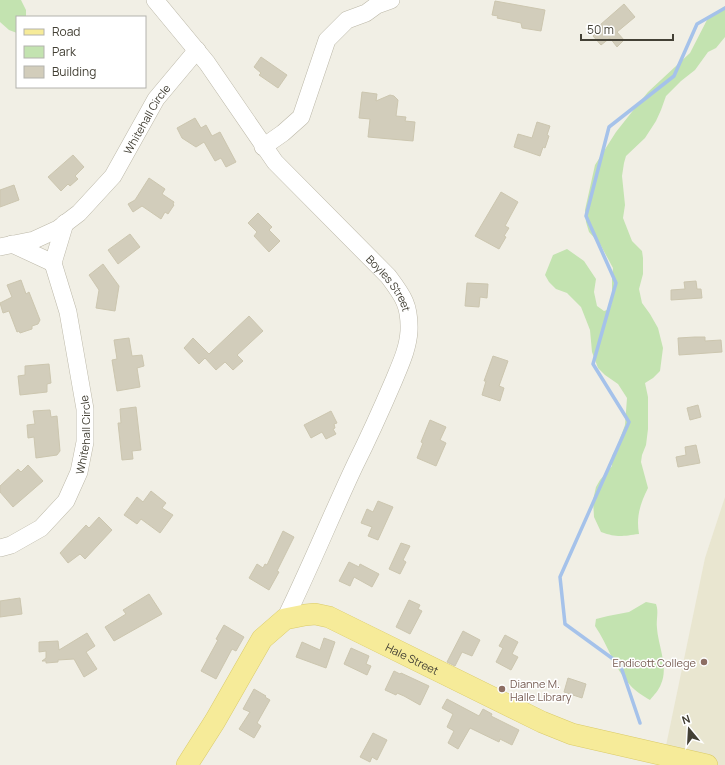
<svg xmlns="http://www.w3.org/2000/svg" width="725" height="765" font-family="Manrope,sans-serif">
  <rect width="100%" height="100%" fill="#f1efe5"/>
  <path fill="#e9e6d0" d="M725,497v268h-63l43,-207z"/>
  <g fill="#c3e3b0">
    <path d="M0,0h21l5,10v7h-9v16l-8,-3 -9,-8z"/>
    <path d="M725,6v31l-9,11 -8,4 -13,18 -14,11 -15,15 -5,14 -5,11 -11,17 -19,18 -2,7 -2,13 3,29 -2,13 9,23 10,10 1,7v16l-4,15 3,14 8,11 8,14 5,20 -3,23 -7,7 -8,5 3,14v32l-2,16 -4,10 -1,7 7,26c-8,16 -12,29 -9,46 -17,2 -21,4 -38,-2l-7,-15 -1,-17 3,-13 4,-7 12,-14v-10l5,-9 8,-22 2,-27 -9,-14 -13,-9 -7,-7 -6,-16 -2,-22 -9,-23 -14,-14 -11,-4 -7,-7 -4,-7 8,-20 14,-6 17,12 12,18 -2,13 3,14 7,5 6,-2 2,-7v-23l1,-11 -13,-24 -11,-12 -3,-10 -1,-12 10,-45 21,-33 19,-24 13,-16 42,-39 18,-35z"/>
    <path d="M646,602l10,2c3,8 0,15 1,24 1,17 12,40 4,56 -2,6 -7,11 -11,16 -7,-4 -15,-9 -20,-15 -16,-17 -22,-40 -35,-59l1,-7 12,-3 21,-4z"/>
  </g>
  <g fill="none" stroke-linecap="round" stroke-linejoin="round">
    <path stroke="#a5c2ea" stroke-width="3.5" d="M640,723l-20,-59 -55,-40 -5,-47 69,-155 -36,-58 23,-81 -30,-67 23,-89 65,-51 23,-52 28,-16"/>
  </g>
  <g fill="#d2cdbb" stroke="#ccc6af">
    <path d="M495,1l50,9 -4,21 -19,-3 -1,-5 -24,-5 1,-2 -6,-1z"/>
    <path d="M624,4l11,13 -18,15 7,8 -7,7 -7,-9 -9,7 -8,-9 10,-9 -3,-2z"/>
    <path d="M261,57l26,18 -9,13 -19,-13 2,-2 -7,-6z"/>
    <path d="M362,92l15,2 -1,7 14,-6 4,1 4,4 -2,16 10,1 -1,4 10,1 -2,19 -45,-4 2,-18 -11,-1z"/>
    <path d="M195,118l6,10 5,-3 6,11 8,-4 16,30 -10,5 -5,-9 -6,3 -11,-19 -8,5 -14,-9 -5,-10z"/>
    <path d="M537,122l13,4 -3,9 2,1 -4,12 -2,-1 -3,9 -26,-9 4,-13 14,4z"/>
    <path d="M73,155l11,12 -9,9 3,3 -8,7 -2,-2 -7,7 -13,-14z"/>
    <path d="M149,178l16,11 -3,5 12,8 -1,2 1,1 -6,9 -3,-2 -4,7 -19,-13 -9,6 -5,-8 7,-4z"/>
    <path d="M14,185l5,15 -19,7v-17z"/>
    <path d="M501,192l17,10 -13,24 4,2 -5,8 2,1 -7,12 -24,-13z"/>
    <path d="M258,213l14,14 -3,3 11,11 -11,11 -15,-16 3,-4 -9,-9z"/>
    <path d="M130,234l10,13 -22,17 -10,-14z"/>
    <path d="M103,264l16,22 -4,25 -19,-3 3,-18 -10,-15z"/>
    <path d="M21,280l5,14 3,-2 11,28 -2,4 -6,2v3l-12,4 -1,-2 -2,1 -8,-21 -6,2 -3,-10 12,-6 -5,-12z"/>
    <path d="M696,281l1,8h4l1,9 -31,2v-10l14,-1 -1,-7z"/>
    <path d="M467,283l21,1 -1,14 -7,-1 -1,10 -14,-1z"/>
    <path d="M249,316l14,15 -26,24 6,6 -10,9 -8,-8 -9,8 -11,-12 -6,6 -15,-16 9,-10 16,16z"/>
    <path d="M695,337h10v4l16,-1 1,12 -43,3 -1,-17z"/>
    <path d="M129,338l3,18 10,-1 2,11 -7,2 3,19 -23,4 -5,-31 5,-1 -3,-19z"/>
    <path d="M493,356l15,5 -9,25 5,2 -4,13 -18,-6 4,-14h-2z"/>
    <path d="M49,364l2,19 -4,1v8l-27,3 -2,-19 7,-1v-9z"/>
    <path d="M698,405l3,12 -11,3 -3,-12z"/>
    <path d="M136,407l5,43 -9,1 1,8 -11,1 -4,-37h3l-1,-14z"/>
    <path d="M50,410l1,7 6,-1 3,35 -3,4 -21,3 -2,-21 -6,1 -1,-13 8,-1 -2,-13z"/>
    <path d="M331,411l6,12 -3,1 1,4 -2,1 3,5 -10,5 -4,-7 -11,6 -7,-13z"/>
    <path d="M430,420l16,7 -6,13 6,3 -10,23 -19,-8 6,-15 -2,-1z"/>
    <path d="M696,445l4,18 -22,4 -2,-10 10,-2 -1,-8z"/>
    <path d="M28,465l15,16 -30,26 -13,-15v-6l18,-17 3,3z"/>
    <path d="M151,491l15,12 -4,5 11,7 -13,18 -19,-14 -4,5 -13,-9 13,-18 6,5z"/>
    <path d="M378,501l15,6 -15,33 -10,-4 4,-9 -11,-4 6,-14 6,3z"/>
    <path d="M99,517l13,13 -27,29 -5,-5 -12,9 -8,-10 26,-28 3,3z"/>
    <path d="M283,531l11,6 -17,34 2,1 -10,18 -20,-12 8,-14 6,4 2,-4 2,1z"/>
    <path d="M401,543l9,3 -7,14 3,2 -6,12 -11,-5z"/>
    <path d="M349,562l10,5 1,-3 19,10 -7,13 -18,-10 -4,9 -11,-5z"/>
    <path d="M149,594l13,20 -48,27 -9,-14 21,-13 -3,-4z"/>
    <path d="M20,598l2,16 -22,3v-16z"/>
    <path d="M409,600l11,5 -2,4 4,2 -12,23 -14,-7z"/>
    <path d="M224,625l20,12 -8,14 -4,-2 -16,30 -15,-8 17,-31 -2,-1z"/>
    <path d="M463,631l17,9 -8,16 -10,-4 -7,14 -8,-4z"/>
    <path d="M87,633l8,13 -9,6 11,17 -13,8 -10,-18 -16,1v2l-12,1v-2h-4l4,-3v-7l-7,1v-10l19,-1 1,9z"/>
    <path d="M505,635l13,7 -6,12 6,3 -7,13 -15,-8 7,-14 -4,-2z"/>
    <path d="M324,638l11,4 -9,26 -30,-11 6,-15 18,8z"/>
    <path d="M351,648l18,8 -3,8 5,2 -4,9 -23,-11z"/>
    <path d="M394,671l6,3 1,-1 28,13 -9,19 -16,-9 -7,-3 -1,2 -11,-5z"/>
    <path d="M568,678l18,6 -4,14 -18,-6z"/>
    <path d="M254,689l12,7 -1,1 5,3 -13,23 4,3 -7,12 -15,-9 11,-17 -7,-3z"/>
    <path d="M447,699l32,17 4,-7 9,5 -1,2 28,14 -7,15 -12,-6 -1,3 -29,-14 -12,21 -10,-6 6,-12 -7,-4 6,-13 -11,-6z"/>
    <path d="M373,733l14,7 -10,20 -5,-3 -2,5 -10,-5z"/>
  </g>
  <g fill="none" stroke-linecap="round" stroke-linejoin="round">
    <g stroke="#bcb8a8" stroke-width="18">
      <g id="minor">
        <path id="s1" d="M155,0l52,63 68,99 113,114c15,20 22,29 21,55 -1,17 -8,32 -15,49 -12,28 -25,57 -39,85 -24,51 -45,103 -70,154"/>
        <path d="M263,147l20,-14 18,-16 26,-77 20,-20 19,-7 11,-8 14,-5"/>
        <path d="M12,244l41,19"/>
        <path id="s2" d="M0,247l34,-7 24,-11 21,-16 34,-37 43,-77 41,-49"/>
        <path id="s3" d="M0,548l11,-3 30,-17 25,-27 13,-29 6,-30v-33l-17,-97 -15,-49 12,-40"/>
      </g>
    </g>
    <g stroke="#dacb6a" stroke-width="22">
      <g id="major">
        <path id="s4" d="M187,765l28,-44 47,-82 23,-20 20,-4 10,-1 14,3 213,105 30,12 135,31"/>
      </g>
    </g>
    <use href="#minor" stroke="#fff" stroke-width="17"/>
    <use href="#major" stroke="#f6eb99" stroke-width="21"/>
  </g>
  <g fill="#8d6e63" stroke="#fff" stroke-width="1.5">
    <circle cx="704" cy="662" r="4"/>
    <circle cx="502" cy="689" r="4"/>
  </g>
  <g text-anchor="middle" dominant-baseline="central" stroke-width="3" stroke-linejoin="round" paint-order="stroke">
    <g font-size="11" fill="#434035" stroke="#fff">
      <text stroke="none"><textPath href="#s2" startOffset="204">Whitehall Circle</textPath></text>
      <text stroke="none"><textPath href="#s1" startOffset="369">Boyles Street</textPath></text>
      <text stroke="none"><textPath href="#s3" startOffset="152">Whitehall Circle</textPath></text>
      <text stroke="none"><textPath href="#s4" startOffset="315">Hale Street</textPath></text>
    </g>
    <g font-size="11" fill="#785e54" stroke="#fff" text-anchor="end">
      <text x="696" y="662">Endicott College</text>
      <text x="510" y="683" text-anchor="start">Dianne M.<tspan x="510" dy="13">Halle Library</tspan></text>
    </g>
  </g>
  <rect x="16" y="16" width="130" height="72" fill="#ffffff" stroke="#b4b3ae"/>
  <rect x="24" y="29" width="20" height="6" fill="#f6eb99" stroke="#b4b3ae"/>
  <text x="52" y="36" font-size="12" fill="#434035">Road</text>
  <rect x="24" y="46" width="20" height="12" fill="#c3e3b0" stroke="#b4b3ae"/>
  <text x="52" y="56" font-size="12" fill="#434035">Park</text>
  <rect x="24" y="66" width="20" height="12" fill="#d2cdbb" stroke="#b4b3ae"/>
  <text x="52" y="76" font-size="12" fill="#434035">Building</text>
  <g transform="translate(689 729) rotate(342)" stroke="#ffffff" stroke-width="3" paint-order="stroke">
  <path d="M0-3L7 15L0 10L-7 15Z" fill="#434035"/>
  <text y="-6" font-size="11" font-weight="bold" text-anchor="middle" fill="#434035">N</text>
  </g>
  <path d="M581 34v6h92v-6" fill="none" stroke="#434035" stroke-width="2"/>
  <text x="587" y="34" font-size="12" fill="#434035" stroke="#ffffff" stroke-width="3" paint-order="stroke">50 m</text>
</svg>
